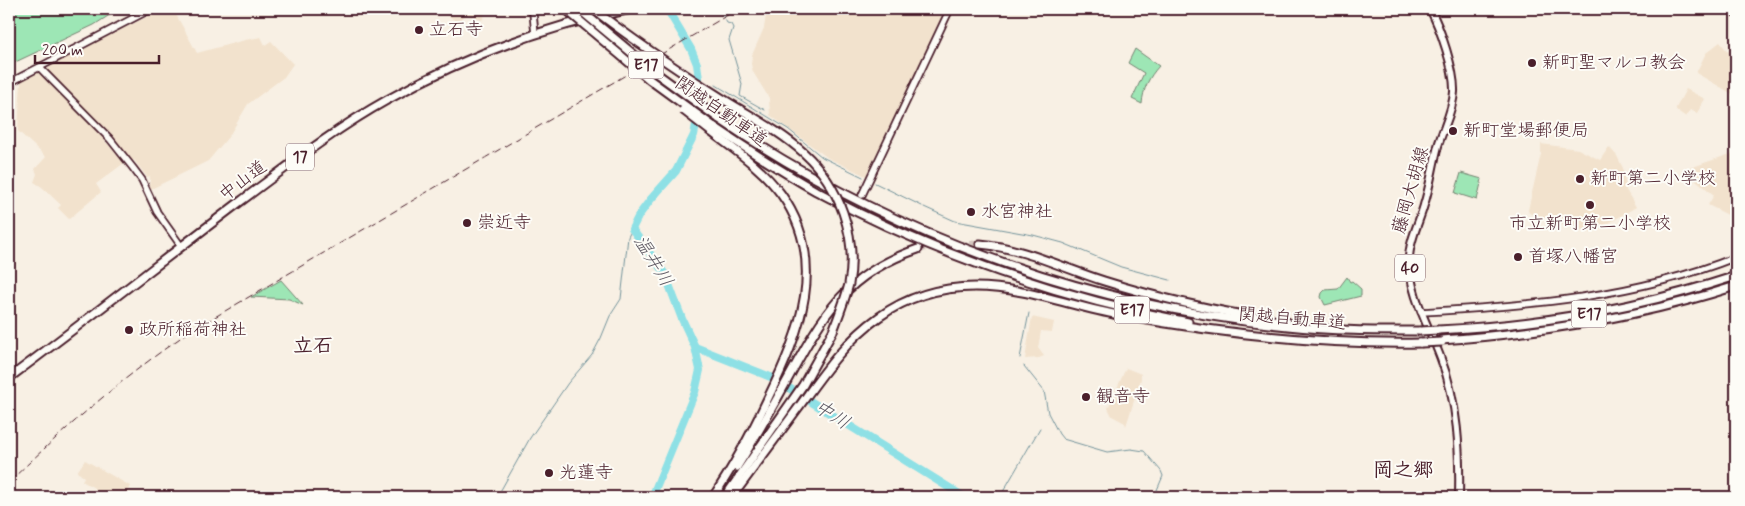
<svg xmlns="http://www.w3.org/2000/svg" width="1745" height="506" font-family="Mynerve,'Klee One',sans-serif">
  <rect width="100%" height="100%" fill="#f8f0e4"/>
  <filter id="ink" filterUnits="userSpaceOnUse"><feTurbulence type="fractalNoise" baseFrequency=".02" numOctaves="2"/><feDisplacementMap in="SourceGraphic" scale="10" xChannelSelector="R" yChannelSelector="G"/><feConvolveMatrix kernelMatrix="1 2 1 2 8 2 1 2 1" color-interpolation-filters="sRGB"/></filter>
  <g filter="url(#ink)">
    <g fill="#f2e2cd">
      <path d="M163,9h10l24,44 48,-13 16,-3 4,8 6,-4 22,23 -9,13 -36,27 -19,32 -21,25 -57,28 -1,-1v-12l-3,1 -13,-17 -3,1 -20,-25 -64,-66 3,-5z"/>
      <path d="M438,9h50l-6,11 -16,-6 -7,9z"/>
      <path d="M767,9h180l-81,167 -38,-18 -58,-43 -1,-17 -16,-26 -2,-8 1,-9 12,-27z"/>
      <path d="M1720,42l8,10 8,-9v53l-40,-23 10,-20z"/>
      <path d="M38,73l4,1 44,45 38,44 -28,21 5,8 -32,27 -11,-11 3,-3 -19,-18 -8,-5 3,-8 -2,-5 11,-12 -28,-26 3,-49 1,-2z"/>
      <path d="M1686,89l19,10 -8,14 -7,-3 -4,7 -10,-7v-2z"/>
      <path d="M1541,144l37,5 22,11 9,-13 8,9 6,12 3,22 10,17 -44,26 -63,-20 -1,-3 13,-56z"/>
      <path d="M1736,152v67l-28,-14 6,-10 -30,-25z"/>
      <path d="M1032,317l22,5 -2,10 -11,-1 -3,17 6,8 -5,2 -14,1z"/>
      <path d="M1126,368l15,6v5l-15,47 -1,-3 -13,-7 -4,-8z"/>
      <path d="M85,460l45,26 -5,11h-33l4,-8 -14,-8 2,-4 -7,-5z"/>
    </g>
    <g fill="#9de6b5" stroke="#748270">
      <path d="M9,9h110l-25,16 -85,40z"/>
      <path d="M1135,49l24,17c-10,11 -16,23 -17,38l-10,-5 12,-26 -16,-10z"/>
      <path d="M1461,173l21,6 -5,21 -22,-7z"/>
      <path d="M1347,277l3,5 2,-1 9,8v7l-36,9 -4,-8 1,-4 3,-3 13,-1z"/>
      <path d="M281,280l22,25 -14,-6 -38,-2z"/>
    </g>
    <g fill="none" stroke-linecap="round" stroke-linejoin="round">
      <g stroke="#73939b" stroke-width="1">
        <path d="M719,9l8,14 4,1 2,4 -4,12 13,44 -2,12 25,14"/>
        <path d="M698,73l4,3"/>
        <path d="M716,85l72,44 34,28 41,20"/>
        <path d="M875,183l47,23"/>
        <path d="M924,207l31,14 78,14 30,8 58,24 49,13"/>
        <path d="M1020,358l9,-45"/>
        <path d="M1024,366l20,25 4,22 11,21 4,5 44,13 24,-3 13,2 17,20 2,5 -9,21"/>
        <path d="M497,497l33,-59 38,-55 24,-28 9,-17 9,-22 11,-17 7,-62 4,-8"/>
        <path d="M1000,497l40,-69"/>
      </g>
      <g stroke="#8ee0e5" stroke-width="8">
        <path d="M695,347l78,31 191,119"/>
        <path d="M652,497l43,-105 5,-22 -5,-23 -13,-28 -17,-45 -33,-45 7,-14 12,-16 25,-28 18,-36 4,-21 1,-35 -2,-15 -6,-15 -24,-40"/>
      </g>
      <path stroke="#d5c6bf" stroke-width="7" stroke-dasharray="7 3.5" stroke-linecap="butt" d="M918,249l27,-4 35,-1"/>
      <g stroke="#4a1f2b" stroke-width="9">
        <g id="secondary">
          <path d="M530,9l3,4 2,21"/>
          <path d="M1734,9l2,5"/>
          <path d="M40,68l70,71 23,29 9,12 15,32 24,34"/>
          <path d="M9,83l142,-74"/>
          <path d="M862,195l88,-186"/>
          <path d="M1421,312c106,-6 215,-15 315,-55"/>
        </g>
      </g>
      <g stroke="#4a1f2b" stroke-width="10">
        <path id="primary" d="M1430,9c10,18 25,62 24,83 -1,19 -11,36 -16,54 -5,19 -8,40 -14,59 -5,18 -15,36 -15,54 1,37 20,67 32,100 17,44 19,92 18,138"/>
      </g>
      <g stroke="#4a1f2b" stroke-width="11">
        <g id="highway">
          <path d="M718,118c168,115 366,188 570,208 44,5 88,5 132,5"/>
          <path d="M713,126c34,23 68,45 103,65 117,63 242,106 372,131"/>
          <path d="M710,131c25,19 52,37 71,63 48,67 19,138 -13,204 -16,34 -34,68 -55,99"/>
          <path d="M980,244c44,4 83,24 124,37 60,19 121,32 183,41"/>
          <path d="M1438,330c102,-5 201,-22 298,-54"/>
          <path d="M1441,340c101,-7 199,-23 295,-54"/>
          <path d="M9,378c78,-58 154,-118 232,-177 47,-35 94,-72 146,-101 76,-43 159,-74 244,-91"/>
          <path d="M737,467c18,-29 35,-59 52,-90 34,-63 58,-104 129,-128"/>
          <path d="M725,497l78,-112 30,-54"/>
          <path d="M732,497c22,-30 44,-59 66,-89 24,-33 47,-67 81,-91 28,-20 62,-30 96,-30 49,0 96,19 144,28 99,18 201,30 302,28"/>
        </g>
      </g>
      <use href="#secondary" stroke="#fdfcf7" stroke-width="5.5"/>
      <use href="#primary" stroke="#fdfcf7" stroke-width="6"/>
      <use href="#highway" stroke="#fdfcf7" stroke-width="7"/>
      <g stroke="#4a1f2b" stroke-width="1" stroke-dasharray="8 4" stroke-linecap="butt">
        <path d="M9,482c56,-54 113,-104 177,-148l552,-325"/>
        <path d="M1718,497l18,-8"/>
      </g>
      <g stroke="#4a1f2b" stroke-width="11" stroke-linecap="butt">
        <g id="highway-bridge">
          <path d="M579,9l77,64 62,45"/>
          <path d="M593,9c39,30 80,58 122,85 29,19 63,35 89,59 35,32 54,83 45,131 -4,16 -10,31 -16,47"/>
          <path d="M568,11l82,69 63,46"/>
          <path d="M683,110l27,21"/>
          <path d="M1420,331l18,-1"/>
          <path d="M1421,343l21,-1"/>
        </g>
      </g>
      <use href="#highway-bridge" stroke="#fdfcf7" stroke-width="7"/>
    </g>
  </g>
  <g fill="#4a1f2b" stroke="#fdfcf7" stroke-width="2">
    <circle cx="419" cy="30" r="5"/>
    <circle cx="1532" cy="63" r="5"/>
    <circle cx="1453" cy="131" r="5"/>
    <circle cx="1580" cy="179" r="5"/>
    <circle cx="1590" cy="205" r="5"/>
    <circle cx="971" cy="212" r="5"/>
    <circle cx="467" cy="223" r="5"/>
    <circle cx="1518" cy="257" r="5"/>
    <circle cx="129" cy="330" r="5"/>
    <circle cx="1086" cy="397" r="5"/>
    <circle cx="549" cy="473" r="5"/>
  </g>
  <g text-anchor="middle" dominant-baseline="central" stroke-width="4" stroke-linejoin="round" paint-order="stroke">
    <g fill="#fdfcf7" stroke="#806168" stroke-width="1">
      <rect x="628.5" y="51.5" width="35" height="27" rx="4"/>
      <rect x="286" y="143.5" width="28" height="27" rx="4"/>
      <rect x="1395" y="254.5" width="30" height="27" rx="4"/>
      <rect x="1114.5" y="296.5" width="35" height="27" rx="4"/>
      <rect x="1571.5" y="300.5" width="35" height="27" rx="4"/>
    </g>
    <g font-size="16" font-weight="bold" fill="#4a1f2b">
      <text x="646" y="65">E17</text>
      <text x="300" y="157">17</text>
      <text x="1410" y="268">40</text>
      <text x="1132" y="310">E17</text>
      <text x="1589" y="314">E17</text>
    </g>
    <g font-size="18" fill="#4a1f2b" stroke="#fdfcf7" text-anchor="start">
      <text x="429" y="30">立石寺</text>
      <text x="1542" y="63">新町聖マルコ教会</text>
      <text x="1463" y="131">新町堂場郵便局</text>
      <text x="1590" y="179">新町第二小学校</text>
      <text x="981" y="212">水宮神社</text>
      <text x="477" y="223">崇近寺</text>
      <text x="1590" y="224" text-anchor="middle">市立新町第二小学校</text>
      <text x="1528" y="257">首塚八幡宮</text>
      <text x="139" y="330">政所稲荷神社</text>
      <text x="1096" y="397">観音寺</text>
      <text x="559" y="473">光蓮寺</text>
    </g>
    <g font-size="18" fill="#4a1f2b" stroke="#fdfcf7">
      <text transform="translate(721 112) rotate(35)">関越自動車道</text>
      <text transform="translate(243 181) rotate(-37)">中山道</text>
      <text transform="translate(1411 190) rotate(-74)">藤岡大胡線</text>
      <text transform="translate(1292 319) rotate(5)">関越自動車道</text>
    </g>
    <g font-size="19" font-style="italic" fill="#5e5963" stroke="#fdfcf7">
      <text transform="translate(653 261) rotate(58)">温井川</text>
      <text transform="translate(832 415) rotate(32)">中川</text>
    </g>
    <g font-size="20" font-weight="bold" fill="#4a1f2b" stroke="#fdfcf7">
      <text x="313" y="346">立石</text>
      <text x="1403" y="470">岡之郷</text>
    </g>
  </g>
  <rect width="1745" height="506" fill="none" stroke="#fdfcf7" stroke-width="30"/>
  <rect x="15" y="15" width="1715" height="476" fill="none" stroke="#4a1f2b" stroke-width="2" filter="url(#ink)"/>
  <path d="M35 55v8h124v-8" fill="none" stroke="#4a1f2b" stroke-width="2.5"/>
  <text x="42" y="55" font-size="15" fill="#4a1f2b" stroke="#fdfcf7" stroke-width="4" paint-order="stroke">200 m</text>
</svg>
